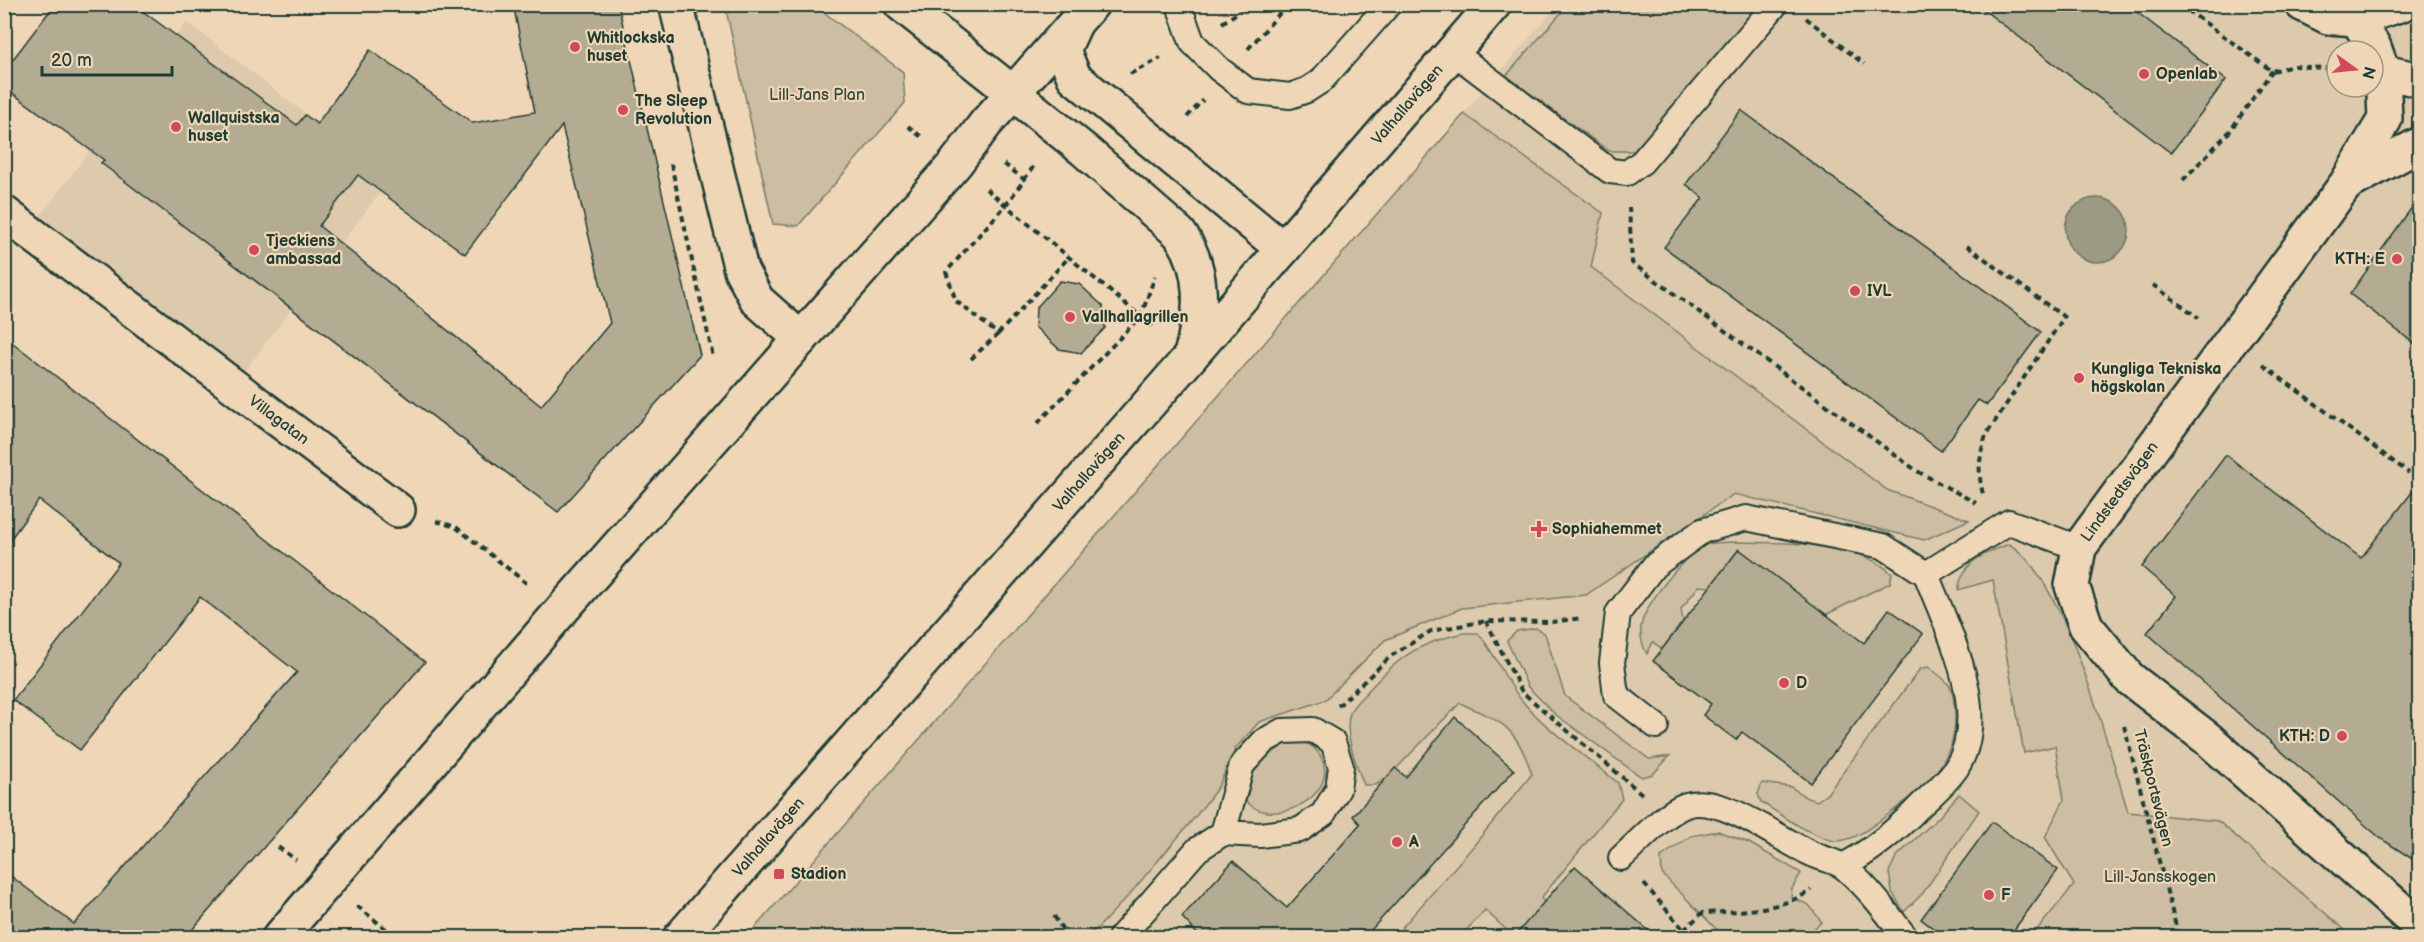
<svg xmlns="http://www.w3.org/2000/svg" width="2424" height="942" font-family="'Balsamiq Sans',sans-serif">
  <rect width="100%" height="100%" fill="#efd6b7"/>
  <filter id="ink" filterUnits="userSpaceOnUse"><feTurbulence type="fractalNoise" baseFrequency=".0167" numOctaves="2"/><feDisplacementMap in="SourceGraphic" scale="12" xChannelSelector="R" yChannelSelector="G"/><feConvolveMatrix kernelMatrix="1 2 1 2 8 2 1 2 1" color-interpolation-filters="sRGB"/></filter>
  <g filter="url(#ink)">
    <g fill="#ddc9ac" fill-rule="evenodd">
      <path d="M1558,5h861v932h-66l-135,-116 -140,-14 31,130 -1362,1zM2337,51h36v36h-36z"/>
      <path d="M187,22l203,157 -159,210 -206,-153z"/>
    </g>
    <g fill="#cdbda2" stroke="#767d6b" stroke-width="1.5">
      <path d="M725,5h89l89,67 2,31 -107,123 -25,-2z"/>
      <path d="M1568,5h194l-128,146h-25l-103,-75z"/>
      <path d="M1464,114l139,99 -12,54 296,223 82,30 -45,20 -190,-46 -148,101 -124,13 -77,32 -60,60 -66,22 -23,26 -18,39 -22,29 -67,79 -31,33 -14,9h-337z"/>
      <path d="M1731,542c45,1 128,-3 161,32l-2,9 -65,32 -86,-66 -29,38 -11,-1 -18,23 2,12 -21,28 -9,-7 -6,12c-5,-9 -8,-21 -5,-32 6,-21 45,-71 66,-78 7,-2 16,-1 23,-2z"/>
      <path d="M2009,544c56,33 100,205 119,268l90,9 135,116h-322l43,-52 -29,-48 19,-37 -9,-54 -31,7 -31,-173 -35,10c6,-31 24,-35 51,-46z"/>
      <path d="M1536,628l9,6 20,62 84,63 21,-3 -17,18 -11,3 -8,-5 -79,-58 -27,-27 -21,-46 10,-10z"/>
      <path d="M1464,633h14c18,21 27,48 45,69 27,31 64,55 95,81l4,16 -81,99 7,9 -34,30 -29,-27 -25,27h-75l14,-6 71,-81 62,-76c-16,-48 -28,-51 -72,-71l-73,75 -11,7h-12c-7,-19 -21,-51 -14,-72 2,-7 12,-16 17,-21 31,-35 51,-49 97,-59z"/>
      <path d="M1928,667c22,15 26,19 27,48 1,48 -30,71 -65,98 -14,10 -33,27 -52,28 -21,0 -59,-28 -77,-39l-3,-8 4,-11 29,4 16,11 10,3 10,-7 93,-125z"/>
      <path d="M1292,741c13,1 21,3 28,14 25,42 -56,80 -77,41 7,-26 26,-44 49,-55z"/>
      <path d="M1959,794l20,17 -56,82 -19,19 -12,-20 -3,-20 7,-15 43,-40z"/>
      <path d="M1718,831l31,12 52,30 -9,16 -1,8 18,8 13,17 -19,15h-79l-62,-63 -1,-17 30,-21z"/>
    </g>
    <circle fill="#9d9a83" stroke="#6b7563" stroke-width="1.5" cx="2097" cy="230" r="32"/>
    <g fill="#b4ab93" stroke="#1f3d34" stroke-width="1.5" fill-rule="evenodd">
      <path d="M55,4h78l164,121 8,-10 12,9 53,-74 103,73 62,-11 -22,-108h105l82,351 -142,157 -457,-349 3,-3 -100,-73v-16zM562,126l48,197 -69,83 -222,-180 39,-51 107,79z"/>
      <path d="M1976,4h150l100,76 -55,73z"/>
      <path d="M1741,110l300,222 -54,73 -9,-5 -37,51 -277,-204 39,-49 -17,-14z"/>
      <path d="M2420,196v152l-70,-54z"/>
      <path d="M1060,281l19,3 24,22 2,22 -24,25 -22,-4 -24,-22 1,-19z"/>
      <path d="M4,336l421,326 -240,276h-181v-67l70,53 223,-252 -97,-75 -120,153 -67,-50 106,-137 -80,-63 -35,48z"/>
      <path d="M2226,455l135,103 59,-76v382l-40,-26 -233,-205 29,-37 -34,-29z"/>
      <path d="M1739,549l125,94 25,-34 34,25 -112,149 -69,-51 -6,8 -33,-25 8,-11 -58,-43z"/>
      <path d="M1455,717l59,53 -150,168h-163l-19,-21 51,-56 54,47 73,-84 -7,-8 42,-48 11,9z"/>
      <path d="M1992,822l66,48 -50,68h-62l-25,-19z"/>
      <path d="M1575,866l82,72h-144z"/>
    </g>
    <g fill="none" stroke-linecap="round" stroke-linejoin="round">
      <g stroke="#1f3d34" stroke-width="28">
        <g id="service">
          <path d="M1183,4l-2,7 11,31 27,27 29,22 42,5 17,-6 14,-9 68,-77"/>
          <path d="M1453,52l157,119 17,2 15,-11 134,-158"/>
          <path d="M1656,726l-40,-31 -4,-32 6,-50 36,-47 48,-35 44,-13 137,28 43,28"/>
          <path d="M1621,858c18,-16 43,-45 65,-53 35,-12 93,35 126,49 10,5 25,7 33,14 24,20 42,45 61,70"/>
          <path d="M1843,866c31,-16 55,-37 79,-62 12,-11 26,-23 35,-37 34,-56 -10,-138 -31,-193l83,-52 70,26"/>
          <path d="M1120,938l77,-88 26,-17 37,2 40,-5 23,-16 15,-25 3,-22 -8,-25 -20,-12 -31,1 -18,10 -22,24 -19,68"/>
        </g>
      </g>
      <g stroke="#1f3d34" stroke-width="38">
        <g id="minor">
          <path d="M676,4l65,266 16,30 44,39"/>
          <path d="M2302,4l26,13 29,2 45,-15"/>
          <path d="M2353,4l4,15 17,28 9,25 2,47 -39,65 -267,364 -7,38 14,40 43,52 79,61 212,188"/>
          <path d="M2383,72l37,8"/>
          <path d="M2348,183l72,-39"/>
          <path id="s1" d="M4,213l394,297"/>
        </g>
      </g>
      <g stroke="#1f3d34" stroke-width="38">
        <path id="tertiary" d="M901,4l112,89"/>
      </g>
      <g stroke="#1f3d34" stroke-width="38">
        <g id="secondary">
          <path d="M1075,24l-12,26 11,27 209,172"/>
          <path d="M1013,93l71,57 95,83c27,36 23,81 12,122"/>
          <path d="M279,938l281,-326 395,-448 31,-41 106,-119"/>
          <path id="s2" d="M680,938l510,-581 304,-353"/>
        </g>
      </g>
      <g stroke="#1f3d34" stroke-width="4" stroke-dasharray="6 4.5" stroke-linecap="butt">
        <path d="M854,4l7,6"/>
        <path d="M2179,4l93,67 22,-5 43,3"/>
        <path d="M1806,18l58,46"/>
        <path d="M1222,23l15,-10 8,-9"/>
        <path d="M1248,49l40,-45"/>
        <path d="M1130,74l31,-16"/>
        <path d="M1187,117l16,-17"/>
        <path d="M908,126l16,13"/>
        <path d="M671,164l42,193"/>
        <path d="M1004,164l21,16"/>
        <path d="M2183,180l47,-49 42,-60"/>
        <path d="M986,189l170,140"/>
        <path d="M1629,207l3,56 285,208 59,32"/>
        <path d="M1967,246l97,71 -78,118c-7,21 -9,40 -2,62"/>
        <path d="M2153,285l46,33"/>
        <path d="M998,334l71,-77"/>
        <path d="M971,359l27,-25 -42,-33 -10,-29 60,-67 30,-42"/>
        <path d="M2263,365l146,108"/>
        <path d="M1038,423l103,-107 14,-40"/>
        <path d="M436,521l20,6 74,59"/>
        <path d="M1486,621l36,71 120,102"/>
        <path d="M1338,706l53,-50 40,-25 55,-10 66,1 30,-4"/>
        <path d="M2124,726l55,212"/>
        <path d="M278,847l18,13"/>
        <path d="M1644,884l40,46 -7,8"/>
        <path d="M357,906l40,32"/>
        <path d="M1054,916l14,22"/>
        <path d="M1684,930l18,-17c33,-1 82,-3 109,-23"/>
      </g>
      <use href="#service" stroke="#efd6b7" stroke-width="24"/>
      <use href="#minor" stroke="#efd6b7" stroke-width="33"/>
      <use href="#tertiary" stroke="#efd6b7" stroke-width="33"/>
      <use href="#secondary" stroke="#efd6b7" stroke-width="33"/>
    </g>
  </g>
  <g fill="#d1495b" stroke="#efd6b7" stroke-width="2">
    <circle cx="575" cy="47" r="6"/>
    <circle cx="2144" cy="74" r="6"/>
    <circle cx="623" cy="110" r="6"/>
    <circle cx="176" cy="127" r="6"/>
    <circle cx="254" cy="250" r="6"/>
    <circle cx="2397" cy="259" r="6"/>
    <circle cx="1855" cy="291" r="6"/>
    <circle cx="1070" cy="317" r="6"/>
    <circle cx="2079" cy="378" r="6"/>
    <path d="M1536 520h6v6h6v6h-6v6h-6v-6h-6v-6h6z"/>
    <circle cx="1784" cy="683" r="6"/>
    <circle cx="2342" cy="736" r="6"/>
    <circle cx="1397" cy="842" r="6"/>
    <rect x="773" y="868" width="12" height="12" rx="3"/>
    <circle cx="1989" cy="895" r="6"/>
  </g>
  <g text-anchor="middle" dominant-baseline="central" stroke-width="4.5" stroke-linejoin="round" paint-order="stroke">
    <g font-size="16" font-weight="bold" fill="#1f3d34" stroke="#efd6b7" text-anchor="start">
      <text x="587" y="38">Whitlockska<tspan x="587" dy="18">huset</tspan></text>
      <text x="2156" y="74">Openlab</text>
      <text x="635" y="101">The Sleep<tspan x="635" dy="18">Revolution</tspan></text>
      <text x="188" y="118">Wallquistska<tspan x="188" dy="18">huset</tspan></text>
      <text x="266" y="241">Tjeckiens<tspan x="266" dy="18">ambassad</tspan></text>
      <text x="2385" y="259" text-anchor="end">KTH: E</text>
      <text x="1867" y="291">IVL</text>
      <text x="1082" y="317">Vallhallagrillen</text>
      <text x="2091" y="369">Kungliga Tekniska<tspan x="2091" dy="18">högskolan</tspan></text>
      <text x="1552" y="529">Sophiahemmet</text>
      <text x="1796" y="683">D</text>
      <text x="2330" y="736" text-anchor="end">KTH: D</text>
      <text x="1409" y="842">A</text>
      <text x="791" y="874">Stadion</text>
      <text x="2001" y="895">F</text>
    </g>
    <g font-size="16" fill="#304a3f" stroke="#efd6b7">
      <text x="817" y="95">Lill-Jans Plan</text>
      <text x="2160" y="877">Lill-Jansskogen</text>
    </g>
    <g font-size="16" fill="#1f3d34" stroke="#efd6b7">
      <text stroke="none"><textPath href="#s2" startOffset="1106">Valhallavägen</textPath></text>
      <text stroke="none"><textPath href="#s1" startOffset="344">Villagatan</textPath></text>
      <text stroke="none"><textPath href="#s2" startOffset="620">Valhallavägen</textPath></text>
      <text transform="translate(2120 492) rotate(-54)">Lindstedtsvägen</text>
      <text transform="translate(2153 788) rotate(76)">Träskportsvägen</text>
      <text stroke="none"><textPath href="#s2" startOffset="134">Valhallavägen</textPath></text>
    </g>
  </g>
  <rect width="2424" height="942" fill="none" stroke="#efd6b7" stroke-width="24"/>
  <rect x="12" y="12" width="2400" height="918" fill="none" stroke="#1f3d34" stroke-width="2" filter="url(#ink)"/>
  <g transform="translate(2355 69) rotate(105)"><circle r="28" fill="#efd6b7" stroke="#9c9983" stroke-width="1.5"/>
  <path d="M0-4.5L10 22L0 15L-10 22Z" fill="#d1495b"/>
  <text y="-9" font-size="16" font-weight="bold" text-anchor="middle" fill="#1f3d34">N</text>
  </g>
  <path d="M42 66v9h130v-9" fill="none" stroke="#1f3d34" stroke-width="3"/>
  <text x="51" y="66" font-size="18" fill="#1f3d34" stroke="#efd6b7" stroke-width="4.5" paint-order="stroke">20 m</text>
</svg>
